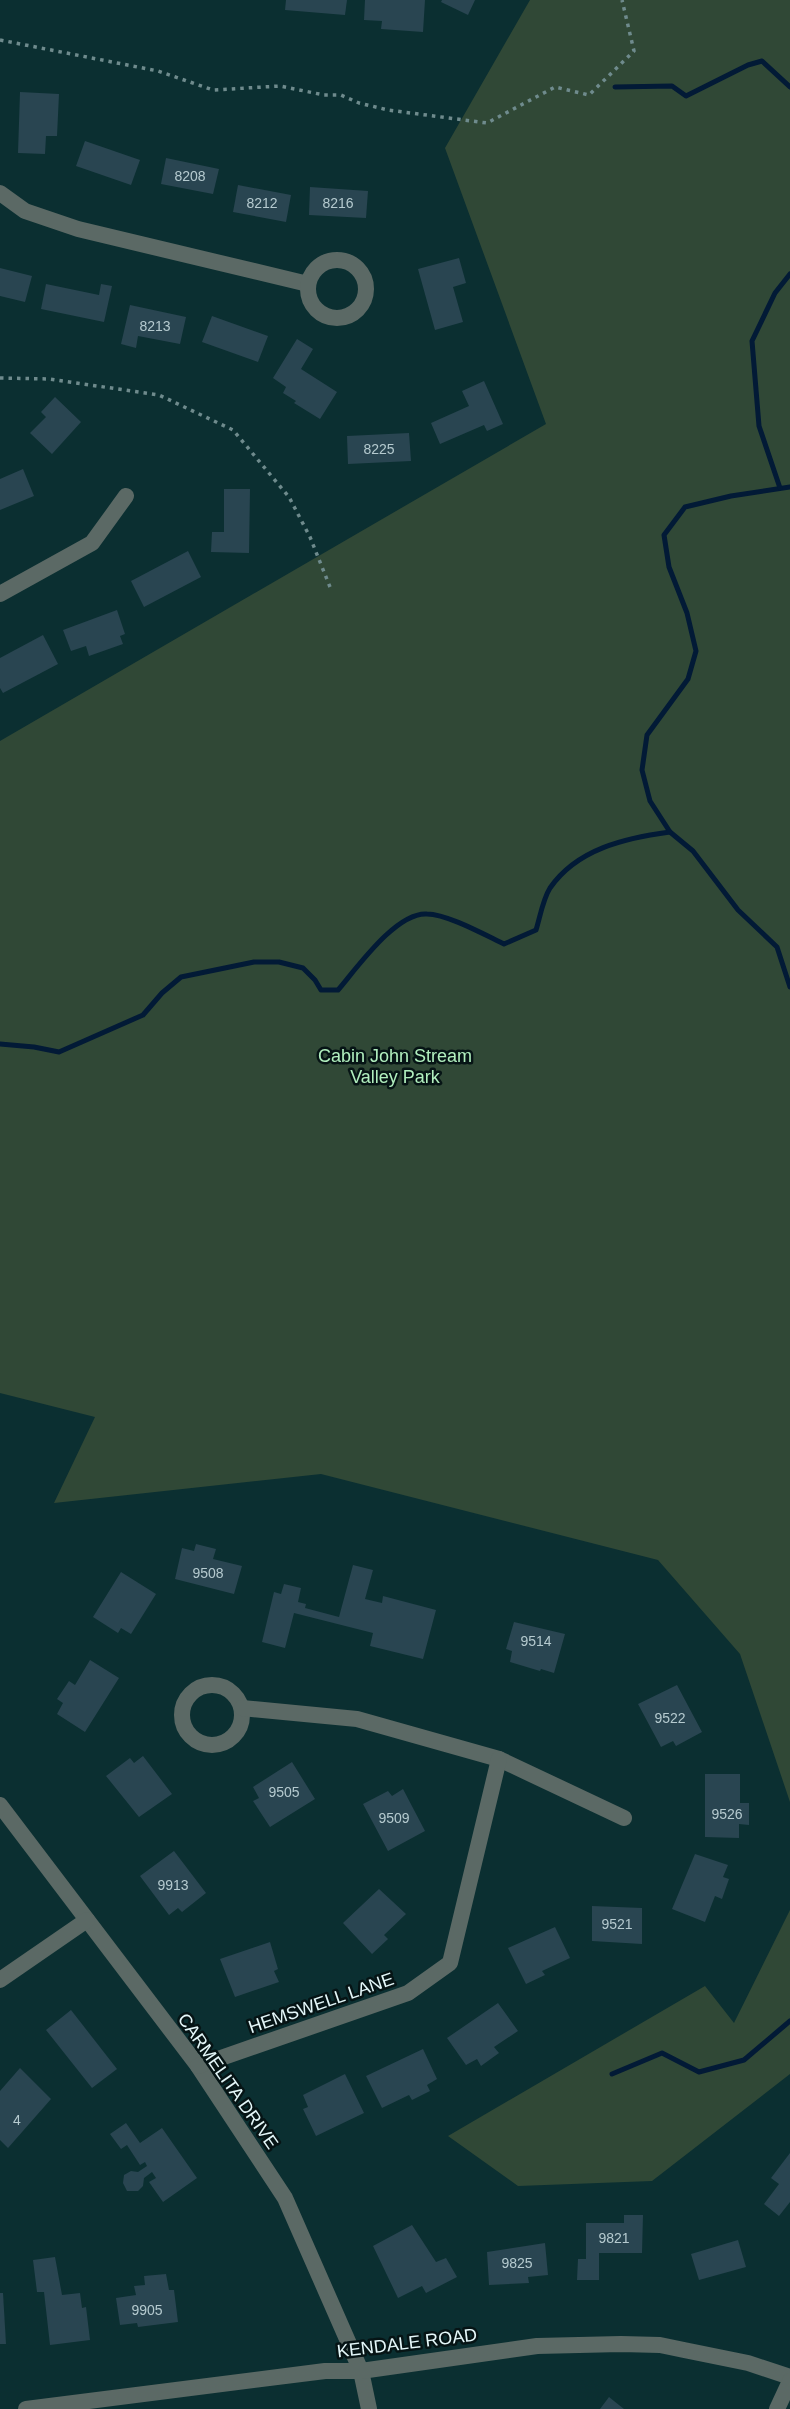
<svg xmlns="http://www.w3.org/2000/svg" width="790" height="2409" font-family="Arial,sans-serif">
  <rect width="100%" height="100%" fill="#0b2f31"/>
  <g fill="#304836">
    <path d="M530,0h260v1802l-50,-148 -82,-94 -337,-86 -267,29 41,-86 -95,-24v-652l546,-317 -101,-276z"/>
    <path d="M790,1910v164l-138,107 -134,5 -70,-50 257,-150 29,37z"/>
  </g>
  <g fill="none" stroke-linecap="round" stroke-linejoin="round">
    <g stroke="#021a36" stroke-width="5">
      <path d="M615,87l57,-1 14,10 62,-31 14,-4 28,26"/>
      <path d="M790,487l-59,9 -46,11 -21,28 5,32 18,46 9,38 -8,28 -41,56 -5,35 8,31 20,31 23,19 45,59 39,37 13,40"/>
      <path d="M780,488l-21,-62 -7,-85 23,-48 15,-19"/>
      <path d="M0,1044l34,3 25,5 84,-37 19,-22 19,-16 73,-15h25l24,6 12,12 6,10h17c19,-22 58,-78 89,-76 20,0 58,21 77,30l32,-14c4,-13 7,-31 14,-42 27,-39 75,-50 120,-56"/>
      <path d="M612,2074l50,-21 37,19 45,-12 46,-39"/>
    </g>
  </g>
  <g fill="#294551">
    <path d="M286,0h61l-2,15 -60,-5z"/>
    <path d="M365,0h60l-2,32 -42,-3 1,-8 -18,-1z"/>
    <path d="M442,0h33l-7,15 -27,-13z"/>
    <path d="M20,92l39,2 -2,42h-11l-1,18 -27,-1z"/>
    <path d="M85,141l55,19 -9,25 -55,-19z"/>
    <path d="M166,158l53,11 -6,25 -52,-10z"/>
    <path d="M238,185l53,10 -5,27 -53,-10z"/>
    <path d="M310,187l58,4 -2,27 -57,-3z"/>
    <path d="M459,258l7,25 -13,4 10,35 -28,8 -17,-61z"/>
    <path d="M0,268l32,8 -7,26 -25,-6z"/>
    <path d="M46,284l53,11 2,-11 11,2 -8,36 -63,-13z"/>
    <path d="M130,305l56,12 -6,27 -42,-8 -2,12 -15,-4z"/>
    <path d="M212,316l56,20 -10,26 -56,-20z"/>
    <path d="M297,339l16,10 -12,20 36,23 -17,27 -26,-16 2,-2 -13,-8 3,-6 -13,-9z"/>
    <path d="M484,381l19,43 -16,7 -3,-6 -44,19 -9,-21 38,-17 -7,-15z"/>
    <path d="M55,397l26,25 -29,32 -22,-21 16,-16 -5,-5z"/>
    <path d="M409,433l2,28 -63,3 -1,-28z"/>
    <path d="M23,469l11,27 -34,14v-31z"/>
    <path d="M224,489h26l-1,64 -38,-1 1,-20h12z"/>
    <path d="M188,551l13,26 -57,30 -13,-26z"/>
    <path d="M117,610l8,24 -5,2 3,8 -34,12 -3,-10 -15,5 -8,-21z"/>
    <path d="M43,635l15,29 -55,29 -3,-5v-30z"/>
    <path d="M196,1544l20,5 -3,10 29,7 -8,28 -59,-15 7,-31 12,3z"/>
    <path d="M353,1565l20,5 -8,29 17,4 1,-7 53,14 -13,49 -53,-13 3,-13 -79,-20 -9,35 -23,-6 12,-50 7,2 3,-10 17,4 -3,14 8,2 -1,4 34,9z"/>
    <path d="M121,1572l35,22 -25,40 -10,-6 -3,5 -25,-16z"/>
    <path d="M514,1622l51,12 -11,39 -13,-4 -1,2 -30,-9 2,-11 -6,-2z"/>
    <path d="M90,1660l29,18 -34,54 -28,-18 6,-11 -6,-4 12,-18 6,4z"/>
    <path d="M677,1685l25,47 -26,14 -3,-5 -12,6 -23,-43z"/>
    <path d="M143,1756l29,38 -33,23 -33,-41 24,-18 4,5z"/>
    <path d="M292,1762l23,37 -45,28 -17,-26 6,-3 -6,-11z"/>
    <path d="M705,1774h35v29h9v22l-10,-1v14l-34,-1z"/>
    <path d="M403,1789l22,42 -37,20 -25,-47 25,-13 4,5z"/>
    <path d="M174,1851l32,42 -24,19 -4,-4 -9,7 -29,-39z"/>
    <path d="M695,1854l33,11 -5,12 6,2 -7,20 -7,-3 -10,26 -33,-13z"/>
    <path d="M379,1889l27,25 -22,21 4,4 -16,15 -29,-31z"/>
    <path d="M592,1906l50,2v36l-50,-3z"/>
    <path d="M555,1927l15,31 -28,13 3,4 -19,9 -18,-36z"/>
    <path d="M270,1942l8,27 -4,2 5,11 -44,15 -15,-38z"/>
    <path d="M498,2003l20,28 -24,16 5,6 -18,13 -4,-7 -11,6 -19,-27z"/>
    <path d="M71,2010l46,59 -25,19 -46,-58z"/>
    <path d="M423,2049l14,30 -10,6 3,6 -18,9 -3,-5 -27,13 -16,-32z"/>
    <path d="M20,2068l31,31 -43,49 -8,-8v-49z"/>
    <path d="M345,2074l19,39 -48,23 -13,-27 5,-2 -5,-12z"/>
    <path d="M126,2123l14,20 22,-15 35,50 -34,24 -14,-20 7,-4 -4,-6 -8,6 -1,8 -5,5h-11l-4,-8 1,-8 7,-4 7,1 9,-6 -2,-4 -5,3 -13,-20 -6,4 -11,-15z"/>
    <path d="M790,2153v49l-11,14 -15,-12 15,-20 -8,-6z"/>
    <path d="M624,2215h19l-1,38h-43v27h-22l1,-21h8v-36h38z"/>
    <path d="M412,2225l24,37 10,-4 11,19 -31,16 -4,-7 -24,12 -25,-52z"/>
    <path d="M738,2240l8,27 -47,13 -8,-26z"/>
    <path d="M545,2243l3,32 -20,2 1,6 -40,2 -2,-33z"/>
    <path d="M55,2257l7,38 18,-2 2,15 4,-1 4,33 -40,5 -6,-53h-7l-4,-32z"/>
    <path d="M166,2274l3,16h5l4,32 -40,5 -1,-4 -17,2 -4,-27 20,-3 -2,-9 11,-1 -1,-9z"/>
    <path d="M0,2293h3l3,51h-6z"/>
    <path d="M609,2397l15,12h-24z"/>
  </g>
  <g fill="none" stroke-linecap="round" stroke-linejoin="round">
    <g stroke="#6f8b8d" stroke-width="3.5" stroke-dasharray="3.5 5" stroke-linecap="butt">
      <path d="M0,40l158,31 55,19 67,-4 44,9h17l18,8 29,7 99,13 68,-36 34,8 45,-44 -12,-51"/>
      <path d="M0,378l49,1 110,16 74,35 56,67 21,40 20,50"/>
    </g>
    <g stroke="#5b6965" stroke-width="16">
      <path d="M0,193l25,18 53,18 230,55"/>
      <circle cx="337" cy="289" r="29"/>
      <path d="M0,594l92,-51 34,-47"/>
      <circle cx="212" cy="1715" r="30"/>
      <path d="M242,1708l115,11 142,40 125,59"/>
      <path d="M0,1805l198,261 87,132 76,173 8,38"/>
      <path d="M0,1980l87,-60"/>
      <path d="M198,2066l210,-73 42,-30 49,-204"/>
      <path d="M26,2409l299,-38h36l176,-25 84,-2 39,1 24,5 64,13 42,14"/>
      <path d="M777,2409l13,-28"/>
    </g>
  </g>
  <g text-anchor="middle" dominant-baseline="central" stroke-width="5" stroke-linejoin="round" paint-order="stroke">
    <g font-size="14" fill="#b5cacf">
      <text x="190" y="176">8208</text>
      <text x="262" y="203">8212</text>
      <text x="338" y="203">8216</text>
      <text x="155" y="326">8213</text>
      <text x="379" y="449">8225</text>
      <text x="208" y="1573">9508</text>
      <text x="536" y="1641">9514</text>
      <text x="670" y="1718">9522</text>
      <text x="284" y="1792">9505</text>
      <text x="727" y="1814">9526</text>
      <text x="394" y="1818">9509</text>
      <text x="173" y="1885">9913</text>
      <text x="617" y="1924">9521</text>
      <text x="17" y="2120">4</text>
      <text x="614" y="2238">9821</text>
      <text x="517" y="2263">9825</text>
      <text x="147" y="2310">9905</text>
    </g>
    <g font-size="18" fill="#b1efbe" stroke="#061415">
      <text x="395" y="1056">Cabin John Stream<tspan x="395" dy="21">Valley Park</tspan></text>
    </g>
    <g font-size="18" fill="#e4f7f9" stroke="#061415">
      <text transform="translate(321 2003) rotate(-19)">HEMSWELL LANE</text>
      <text transform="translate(228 2081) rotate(55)">CARMELITA DRIVE</text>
      <text transform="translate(407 2343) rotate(-7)">KENDALE ROAD</text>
    </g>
  </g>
</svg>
